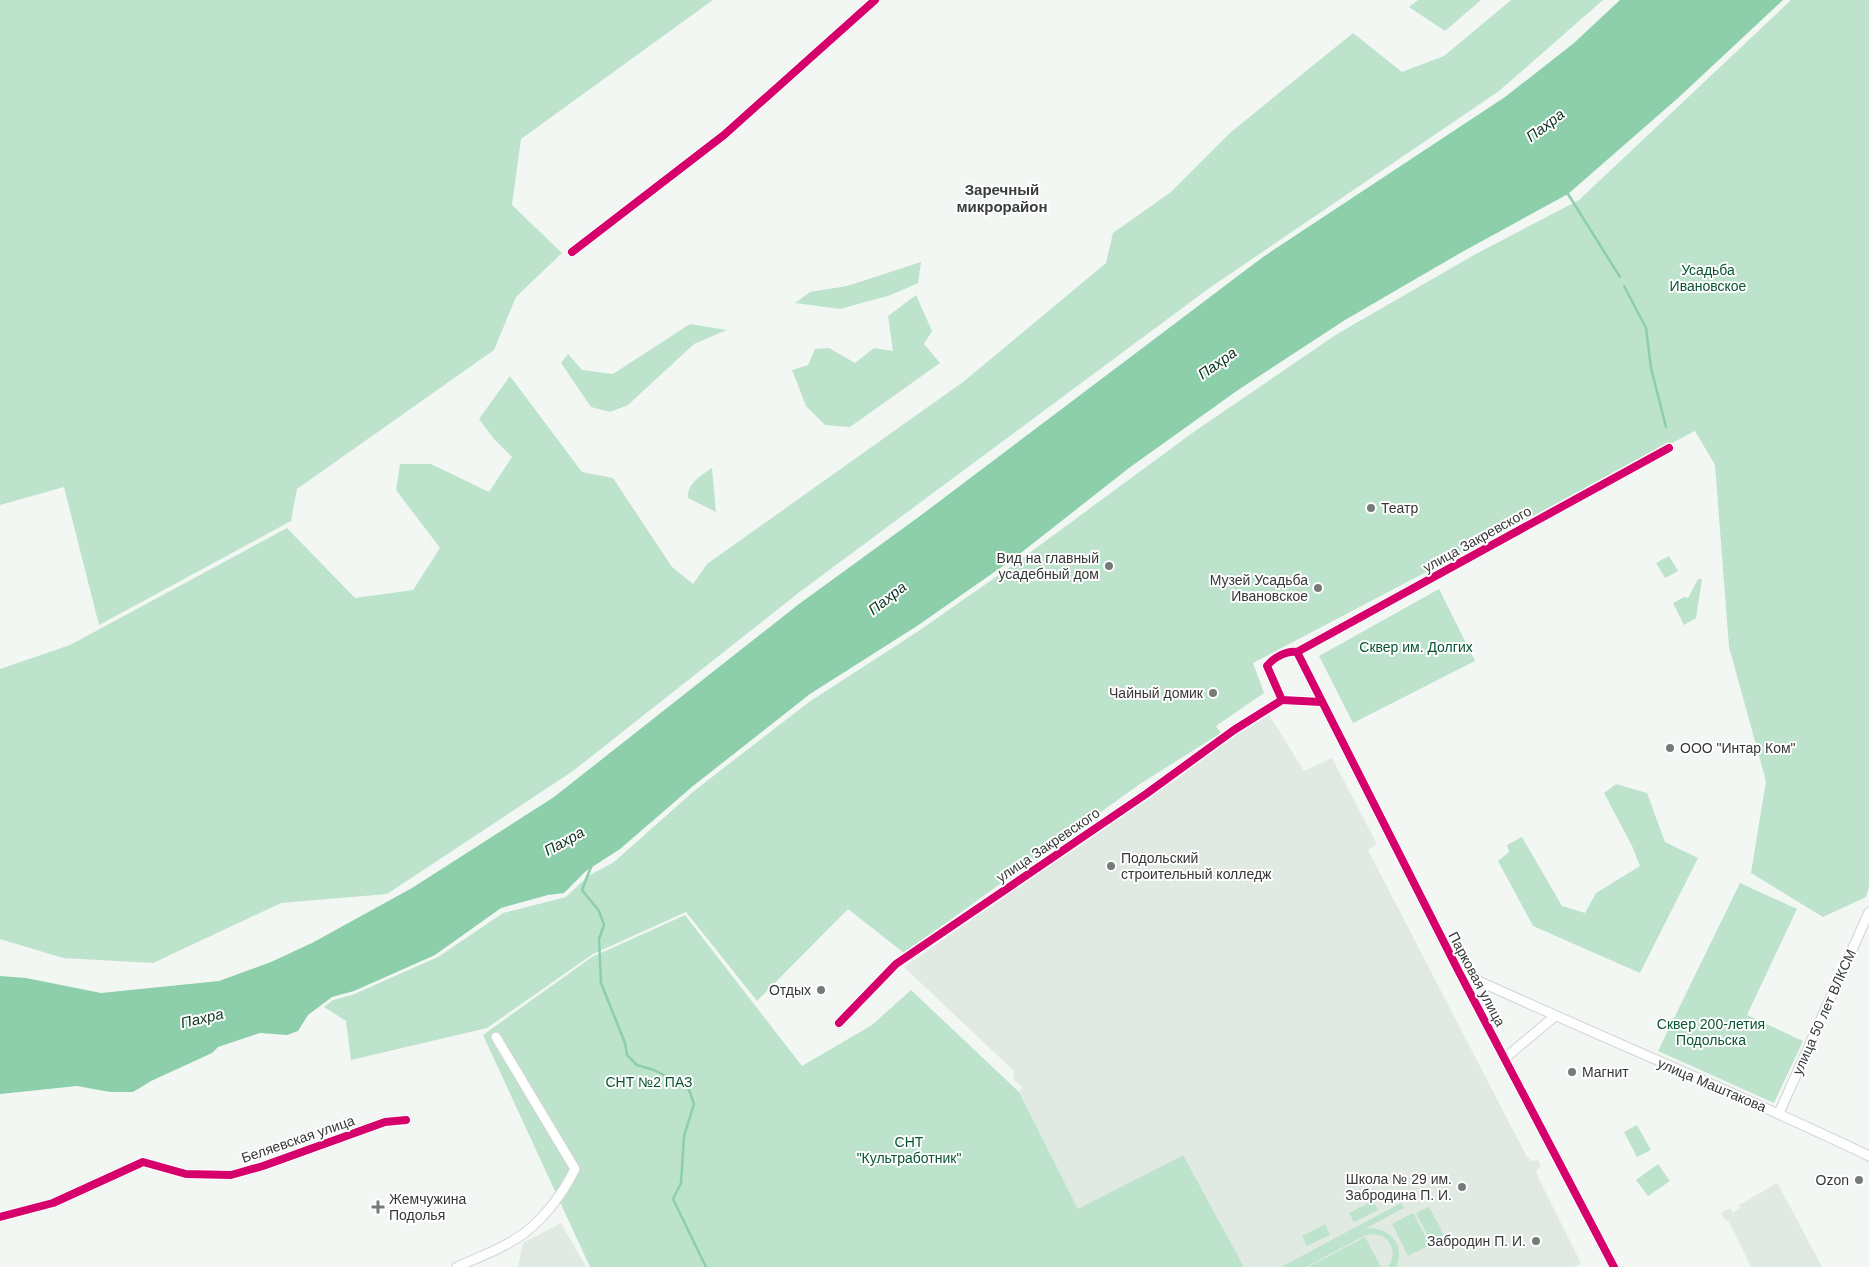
<svg xmlns="http://www.w3.org/2000/svg" width="1869" height="1267" font-family="Arial,sans-serif">
  <rect width="100%" height="100%" fill="#f2f7f4"/>
  <g fill="#e0eae3">
    <path d="M1268,713l36,58 28,-13 45,86 -9,6 159,307 5,4 6,-1 3,6 -5,5 1,4 44,88 -7,4h-330l-62,-112 -104,55 -59,-118 4,-5 -10,-7 1,-9 -110,-104z"/>
    <path d="M1777,1183l9,16 36,68h-71l-23,-47 -2,1 -5,-8 9,-5 3,4 7,-4 -1,-3z"/>
    <path d="M561,1223l25,44h-68l5,-24z"/>
  </g>
  <g fill="#bee3cd">
    <path d="M0,0h713l-192,139 -9,66 50,48 -46,44 -22,53 -197,139 -6,32 -192,104 -35,-138 -64,18z"/>
    <path d="M1418,0h63l-36,31 -36,-24z"/>
    <path d="M1511,0h92l-104,91 -291,198 -407,302 -228,180 -186,123 -106,9 -128,60 -90,-5 -63,-19v-270l70,-24 217,-117 68,70 58,-8 27,-42 -44,-58 4,-26h31l58,28 23,-35 -18,-18 -15,-20 31,-43 72,96 31,6 59,89 21,17 14,-20 256,-182 143,-119 7,-30 58,-41 60,-60 122,-99 49,39 42,-16z"/>
    <path d="M1791,0h78v887l-3,10 -43,20 -72,-44 15,-92 -37,-134 -14,-182 -20,-34 -442,232 11,30 -48,33 5,7 -81,51 -236,169 -56,-44 -91,92 -71,-89 -93,42 -106,74 -136,32 -5,-39 -22,-14 9,-7 19,-5 86,-38 65,-44 63,-16 22,-21 26,-14 80,-71 115,-89 108,-70 96,-67 182,-134 142,-97 137,-79 105,-55z"/>
    <path d="M921,262l-3,21 -27,12 -51,14 -45,-6 15,-11 37,-6z"/>
    <path d="M916,295l16,36 -8,13 16,19 -90,64 -25,-2 -19,-19 -14,-36 16,-5 7,-16 14,-1 26,15 19,-15 19,3 -5,-35z"/>
    <path d="M690,324l37,6 -33,14 -66,61 -18,7 -19,-5 -30,-44 7,-9 14,16 31,4z"/>
    <path d="M712,468l4,44 -28,-14c-1,-15 14,-23 24,-30z"/>
    <path d="M1669,556l9,15 -13,7 -9,-15z"/>
    <path d="M1698,579h4l-6,39 -12,7 -11,-22 11,-6 4,1z"/>
    <path d="M1439,589l36,72 -122,62 -34,-67z"/>
    <path d="M1616,784l31,9 18,49 33,16 -58,115 -107,-47 -35,-65 11,-9 -2,-7 15,-8 40,69 23,7 11,-20 44,-27 -8,-20 -28,-53z"/>
    <path d="M1740,883l57,26 -50,106 56,26 -29,62 -116,-52z"/>
    <path d="M685,915l117,151 70,-41 39,-35 108,102 59,117 105,-54 61,112h-654l-107,-232 109,-78z"/>
    <path d="M1637,1125l14,25 -14,7 -13,-25z"/>
    <path d="M1658,1164l12,17 -22,15 -12,-16z"/>
    <path d="M1373,1201l5,9 -24,12 -5,-9z"/>
    <path d="M1401,1203l3,5 -38,20c22,-1 41,16 30,39h-8c13,-18 -3,-39 -24,-31l-58,31h-25z"/>
    <path d="M1429,1207l15,28 -13,7 -15,-29z"/>
    <path d="M1413,1213l17,32 -22,11 -16,-32z"/>
    <path d="M1325,1224l5,11 -23,11 -5,-10z"/>
    <path d="M1365,1237l16,30h-73z"/>
  </g>
  <path fill="#8ccfaa" d="M1620,0h163l-105,98 -110,96 -106,58 -117,68 -107,70 -109,78 -116,91 -96,67 -107,68 -117,92 -73,63 -34,22 -22,22 -16,2 -47,13 -66,47 -81,36 -22,6 -24,18 -10,16 -11,4 -27,-2 -42,14 -6,6 -61,28 -18,11h-23l-33,-6 -77,8v-118l26,2 75,15 118,-12 52,-19 41,-19 100,-55 142,-91 245,-193 121,-88 343,-259 242,-160 69,-54z"/>
  <g fill="none" stroke-linecap="round" stroke-linejoin="round">
    <g stroke="#8ccfaa" stroke-width="2.5">
      <path d="M1568,194l52,83"/>
      <path d="M1624,286l22,42 5,40 15,59"/>
      <path d="M591,867l-9,23 17,21 5,14 -5,14 2,44 24,60 2,12 10,10 17,5 34,17 6,17 -10,32 -3,47 -8,16 33,68"/>
    </g>
    <g stroke="#d1d4d2" stroke-width="11">
      <g id="street">
        <path d="M572,252l152,-117 151,-135"/>
        <path d="M1297,652l372,-204"/>
        <path d="M1321,702l-39,-2 -15,-34c6,-8 20,-16 30,-14l162,320 155,295"/>
        <path d="M1459,972c136,63 275,119 410,184"/>
        <path d="M839,1023l57,-59 250,-170 88,-64 48,-30"/>
        <path d="M1505,1058l50,-42"/>
        <path d="M1779,1113l90,-201"/>
        <path d="M0,1217l53,-14 90,-41 43,12 45,1 32,-9 122,-44 21,-2"/>
        <path d="M457,1267c19,-9 40,-16 57,-27 26,-15 48,-45 61,-71l-79,-132"/>
      </g>
    </g>
    <use href="#street" stroke="#fdfefd" stroke-width="9"/>
    <g stroke="#fff" stroke-width="11">
      <g id="cycleway">
        <path d="M572,252l152,-117 151,-135"/>
        <path d="M1297,652l372,-204"/>
        <path d="M1321,702l-39,-2 -15,-34c6,-8 20,-16 30,-14l162,320 155,295"/>
        <path d="M839,1023l57,-59 250,-170 88,-64 48,-30"/>
        <path d="M0,1217l53,-14 90,-41 43,12 45,1 32,-9 122,-44 21,-2"/>
      </g>
    </g>
    <use href="#cycleway" stroke="#d6006c" stroke-width="8"/>
  </g>
  <g fill="#777b78" stroke="#fff" stroke-width="2">
    <circle cx="1371" cy="508" r="5"/>
    <circle cx="1109" cy="566" r="5"/>
    <circle cx="1318" cy="588" r="5"/>
    <circle cx="1213" cy="693" r="5"/>
    <circle cx="1670" cy="748" r="5"/>
    <circle cx="1111" cy="866" r="5"/>
    <circle cx="821" cy="990" r="5"/>
    <circle cx="1572" cy="1072" r="5"/>
    <circle cx="1859" cy="1180" r="5"/>
    <circle cx="1462" cy="1187" r="5"/>
    <path d="M375.5 1199.5h5v5h5v5h-5v5h-5v-5h-5v-5h5z"/>
    <circle cx="1536" cy="1241" r="5"/>
  </g>
  <g text-anchor="middle" dominant-baseline="central" stroke-width="4" stroke-linejoin="round" paint-order="stroke">
    <g font-size="14" fill="#095433" stroke="#fff">
      <text x="1708" y="270">Усадьба<tspan x="1708" dy="16">Ивановское</tspan></text>
      <text x="1416" y="647">Сквер им. Долгих</text>
      <text x="1711" y="1024">Сквер 200-летия<tspan x="1711" dy="16">Подольска</tspan></text>
      <text x="649" y="1082">СНТ №2 ПАЗ</text>
      <text x="909" y="1142">СНТ<tspan x="909" dy="16">"Культработник"</tspan></text>
    </g>
    <g font-size="14" fill="#353836" stroke="#fff" text-anchor="end">
      <text x="1381" y="508" text-anchor="start">Театр</text>
      <text x="1099" y="558">Вид на главный<tspan x="1099" dy="16">усадебный дом</tspan></text>
      <text x="1308" y="580">Музей Усадьба<tspan x="1308" dy="16">Ивановское</tspan></text>
      <text x="1203" y="693">Чайный домик</text>
      <text x="1680" y="748" text-anchor="start">ООО "Интар Ком"</text>
      <text x="1121" y="858" text-anchor="start">Подольский<tspan x="1121" dy="16">строительный колледж</tspan></text>
      <text x="811" y="990">Отдых</text>
      <text x="1582" y="1072" text-anchor="start">Магнит</text>
      <text x="1452" y="1179">Школа № 29 им.<tspan x="1452" dy="16">Забродина П. И.</tspan></text>
      <text x="1849" y="1180">Ozon</text>
      <text x="389" y="1199" text-anchor="start">Жемчужина<tspan x="389" dy="16">Подолья</tspan></text>
      <text x="1526" y="1241">Забродин П. И.</text>
    </g>
    <g font-size="14" fill="#353836" stroke="#fff">
      <text transform="translate(1477 539) rotate(-29)">улица Закревского</text>
      <text transform="translate(1048 845) rotate(-34)">улица Закревского</text>
      <text transform="translate(1477 979) rotate(62)">Парковая улица</text>
      <text transform="translate(1824 1012) rotate(-66)">улица 50 лет ВЛКСМ</text>
      <text transform="translate(1712 1085) rotate(23)">улица Маштакова</text>
      <text transform="translate(298 1139) rotate(-19)">Беляевская улица</text>
    </g>
    <g font-size="15" font-style="italic" fill="#0a341f" stroke="#fff">
      <text transform="translate(1545 125) rotate(-37)">Пахра</text>
      <text transform="translate(1217 363) rotate(-35)">Пахра</text>
      <text transform="translate(887 598) rotate(-38)">Пахра</text>
      <text transform="translate(564 841) rotate(-29)">Пахра</text>
      <text transform="translate(202 1018) rotate(-13)">Пахра</text>
    </g>
    <g font-size="15" font-weight="bold" fill="#393e3b" stroke="#fff">
      <text x="1002" y="189">Заречный<tspan x="1002" dy="17">микрорайон</tspan></text>
    </g>
  </g>
</svg>
